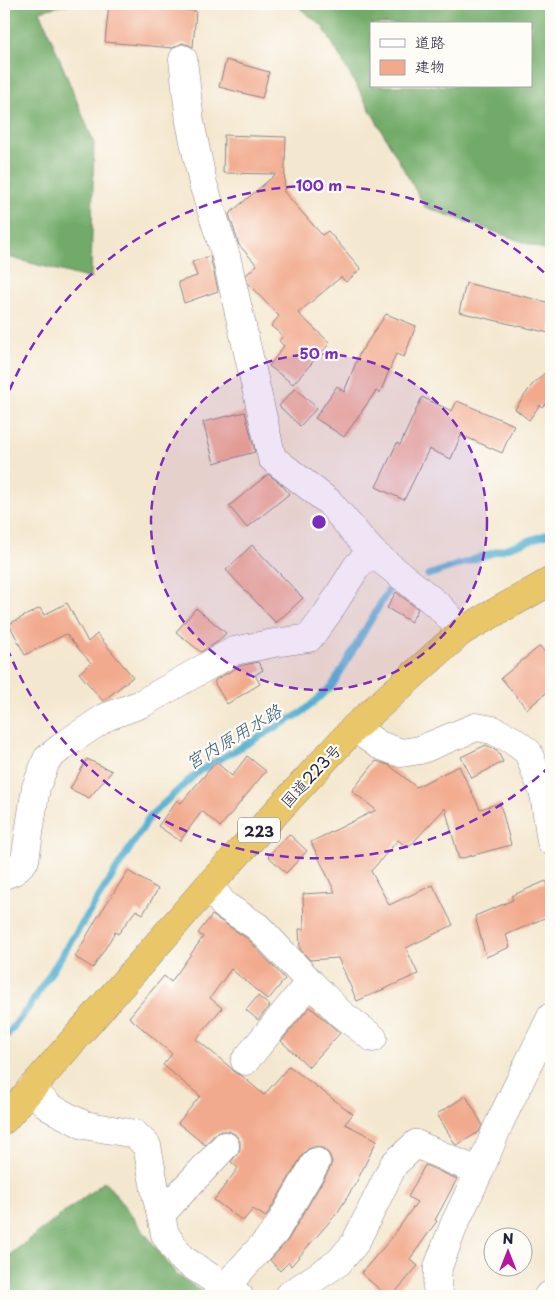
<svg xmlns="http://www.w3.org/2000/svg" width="555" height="1300" font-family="'Playpen Sans','Klee One',sans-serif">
  <rect width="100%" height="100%" fill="#fdfcf7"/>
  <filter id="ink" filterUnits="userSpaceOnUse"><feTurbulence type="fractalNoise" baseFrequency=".02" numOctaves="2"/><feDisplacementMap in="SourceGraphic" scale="10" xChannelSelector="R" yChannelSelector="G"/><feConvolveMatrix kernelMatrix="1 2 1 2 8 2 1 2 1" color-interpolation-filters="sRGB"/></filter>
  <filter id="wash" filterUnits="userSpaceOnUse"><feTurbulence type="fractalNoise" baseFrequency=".0096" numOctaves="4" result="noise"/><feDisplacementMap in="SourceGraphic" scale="20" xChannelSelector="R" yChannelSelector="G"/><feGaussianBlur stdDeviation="1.12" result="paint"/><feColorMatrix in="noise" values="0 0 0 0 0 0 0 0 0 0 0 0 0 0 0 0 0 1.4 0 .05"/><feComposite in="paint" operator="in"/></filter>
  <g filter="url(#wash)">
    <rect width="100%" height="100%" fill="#f4e7cf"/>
    <g fill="#72ab69" stroke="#4a6652" fill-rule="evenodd">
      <path d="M4,4h65l-29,7 54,132 -3,136 -87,-23z"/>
      <path d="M295,4h256v248l-126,-45 -102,-180zM371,24h160v62h-160z"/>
      <path d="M105,1181l72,94 33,21h-206v-37z"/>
    </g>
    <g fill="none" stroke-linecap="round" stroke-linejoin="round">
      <g stroke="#53b0d1" stroke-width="7">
        <path d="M428,575l123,-42"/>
        <path d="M4,1039l27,-35 120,-189 48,-44 104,-59 29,-26 60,-102"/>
      </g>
    </g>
    <g id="blocks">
      <g fill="#f2aa8e">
        <path d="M109,4l87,7 -3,36 -4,-2 -7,-2 -9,5 -68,-6z"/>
        <path d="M226,60l43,12 -7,26 -43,-11z"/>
        <path d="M224,135l62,2 -2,55 38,43 6,-4 33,38 -15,13 -5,-5 -43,36 32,30 -37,41 -24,-18 15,-20 -5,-5 4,-5 -12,-10 8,-10 -31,-32 -2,-9 11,-10 -18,-20 -10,-31 47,-40 -53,-1z"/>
        <path d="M210,256l8,35 -34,12 -6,-21 19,-6 -5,-14z"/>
        <path d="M466,283l85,20v20l-2,10 -90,-21z"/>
        <path d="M386,314l30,12 -12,31 -8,-3 -16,39 -4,-2 -32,46 -29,-19 22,-32 7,6 17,-42h1z"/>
        <path d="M551,367v31l-9,9 -2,-2 -11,15 -14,-11 17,-24z"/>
        <path d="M295,388l22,20 -17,18 -21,-20z"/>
        <path d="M422,397l30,14 5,-10 57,24 -12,28 -41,-18 -10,24 -22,-10 -25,51 -28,-13 21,-44 3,2z"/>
        <path d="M245,412l10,40 -41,11 -11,-41z"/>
        <path d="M268,474l14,11 7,9 -42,34 -18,-22z"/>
        <path d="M252,545l51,53 -27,25 -50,-53z"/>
        <path d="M396,592l22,17 -7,13 -24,-14z"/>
        <path d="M67,603l21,39 9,-8 36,43 -30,24 -24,-28 12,-10 -25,-29 -41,21 -16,-31 31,-16 4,7z"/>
        <path d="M196,608l30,25 -7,8 -18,11 -25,-20z"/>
        <path d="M540,646l11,14v29l-24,20 -26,-31z"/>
        <path d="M258,662l5,8 -8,5 5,9 -33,20 -12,-20v-4l25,-14z"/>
        <path d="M486,745l11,5 6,12 -31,16 -11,-21z"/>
        <path d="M247,756l19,15 -46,56 -18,-16 -22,30 -22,-15 19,-26 4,3 35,-41 16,14z"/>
        <path d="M87,759l25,12 -23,27 -19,-9z"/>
        <path d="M376,761l13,4 27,22 43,-21 21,43 20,-6 11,42 -52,14 -14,-51 -37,40 -10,-8 -27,31 18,34 44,-20 20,40 -47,23 12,26 -61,27 -19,-43 -28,2 -10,-11 -1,-20h5l-1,-35 32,-2 -24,-50 65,-32 -24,-19z"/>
        <path d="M289,834l18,17 -21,22 -18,-17z"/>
        <path d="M128,871l30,18 -15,25 -7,-4 -18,24 -3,-2 -22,36 -18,-11 22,-39z"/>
        <path d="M546,881l5,12v22l-45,20 4,12 -24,10 -11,-41 38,-16 -2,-4z"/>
        <path d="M212,915l36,24 37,40 -17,21 -37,-31 -21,29 12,10 -26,31 35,29 4,5 7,3 22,19 25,-29 64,48 -8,10 32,16 -20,41 -19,31 -47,54 -2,-4 -9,9 -10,-11 18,-20 41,-70 3,-8 -3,-8 -5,-5 -7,-3 -9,3 -5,5 -37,63 -13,-8 -10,12 -29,-21 24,-32 -7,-6 9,-12v-9l-5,-7 -6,-3h-8l-7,4 -9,10 -27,-22 22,-27 -37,-31 9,-11 -43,-37 35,-41 7,6 32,-45 -5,-4z"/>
        <path d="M258,996l12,10 -12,14 -12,-10z"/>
        <path d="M310,1007l30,26 -31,34 -28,-26z"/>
        <path d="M466,1096l16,28 -3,8 -22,13 -2,-1 -18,-30z"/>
        <path d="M425,1165l32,14 -22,41 2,1 -27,38 8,7 -26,30h-5l-26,-23 29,-33 27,-38 -9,-5z"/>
      </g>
    </g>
  </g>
  <g filter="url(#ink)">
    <use href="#blocks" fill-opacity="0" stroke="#8b8485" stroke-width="1"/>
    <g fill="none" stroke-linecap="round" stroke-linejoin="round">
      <g stroke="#8b8485" stroke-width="29">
        <g id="minor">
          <path d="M183,59l7,63 13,62 23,72 46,202 57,44 43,50 68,55 22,24"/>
          <path d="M354,728l25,17 22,8 19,-3 56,-23 17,3 19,10 16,12 16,42 7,47"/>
          <path d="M4,875l10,-4 11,-11 11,-73 11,-28 17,-14 42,-28 35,-13 93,-53 40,-8 35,-5 18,-24 30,-48 15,-14"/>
          <path d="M209,885l15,20 34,22 52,55 -65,79"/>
          <path d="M310,982l30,31 33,25"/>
          <path d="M31,1088l18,19 35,18 51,9 12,12 8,43 10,45 16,24 58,38"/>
          <path d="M161,1214l64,-68"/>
          <path d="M225,1287l50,-55 41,-70"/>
          <path d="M288,1296l51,-34 16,-19 39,-79 22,-20 63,28"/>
          <path d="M440,1296l-3,-9 1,-20 16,-42 25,-53 20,-48 52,-107"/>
          <path d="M548,1296l3,-1"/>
        </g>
      </g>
      <g stroke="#8b8485" stroke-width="29">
        <path id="highway" d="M4,1120l205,-235 145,-157 108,-97 89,-50"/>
      </g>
      <use href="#minor" stroke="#fff" stroke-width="28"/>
      <use href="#highway" stroke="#e9c769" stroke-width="28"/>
    </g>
  </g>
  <circle cx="319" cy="522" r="168" fill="#7b2cbf" fill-opacity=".12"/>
  <g fill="none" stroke="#7b2cbf" stroke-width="2.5" stroke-dasharray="9 6">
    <circle cx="319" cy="522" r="168"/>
    <path d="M550 766A336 336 0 0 1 4 640M4 404A336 336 0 0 1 550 278"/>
  </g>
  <g text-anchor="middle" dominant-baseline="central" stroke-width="4.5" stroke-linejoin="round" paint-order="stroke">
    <rect fill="#fdfcf7" stroke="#646373" stroke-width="1" x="238" y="817.5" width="42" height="25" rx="4"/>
    <g font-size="15" font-weight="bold" fill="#22223b">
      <text x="259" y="830">223</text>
    </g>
    <g font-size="16" fill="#22223b" stroke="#fdfcf7">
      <text transform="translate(310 775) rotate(-47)">国道223号</text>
    </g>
    <g font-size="18" font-style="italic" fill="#365b77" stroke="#fdfcf7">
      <text transform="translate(233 736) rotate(-31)">宮内原用水路</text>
    </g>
  </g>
  <circle cx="319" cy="522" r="8" fill="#7b2cbf" stroke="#fdfcf7" stroke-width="2.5"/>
  <g font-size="15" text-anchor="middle" font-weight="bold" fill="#7b2cbf" stroke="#fdfcf7" stroke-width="4.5" stroke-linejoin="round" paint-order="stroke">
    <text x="319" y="191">100 m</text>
    <text x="319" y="359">50 m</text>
  </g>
  <rect width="555" height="1300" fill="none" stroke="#fdfcf7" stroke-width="20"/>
  <rect x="370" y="22" width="162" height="65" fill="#fdfcf7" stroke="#a5a5ac"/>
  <rect x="380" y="39" width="25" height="8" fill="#ffffff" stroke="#a5a5ac"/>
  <text x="415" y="48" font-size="15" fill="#22223b">道路</text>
  <rect x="380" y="60" width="25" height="15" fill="#f2aa8e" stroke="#a5a5ac"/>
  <text x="415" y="72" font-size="15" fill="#22223b">建物</text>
  <g transform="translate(508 1252)"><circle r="24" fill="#fdfcf7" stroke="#a5a5ac"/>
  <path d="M0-4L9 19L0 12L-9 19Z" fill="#b5179e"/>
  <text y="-8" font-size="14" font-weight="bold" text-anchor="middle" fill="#22223b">N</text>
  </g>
</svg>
